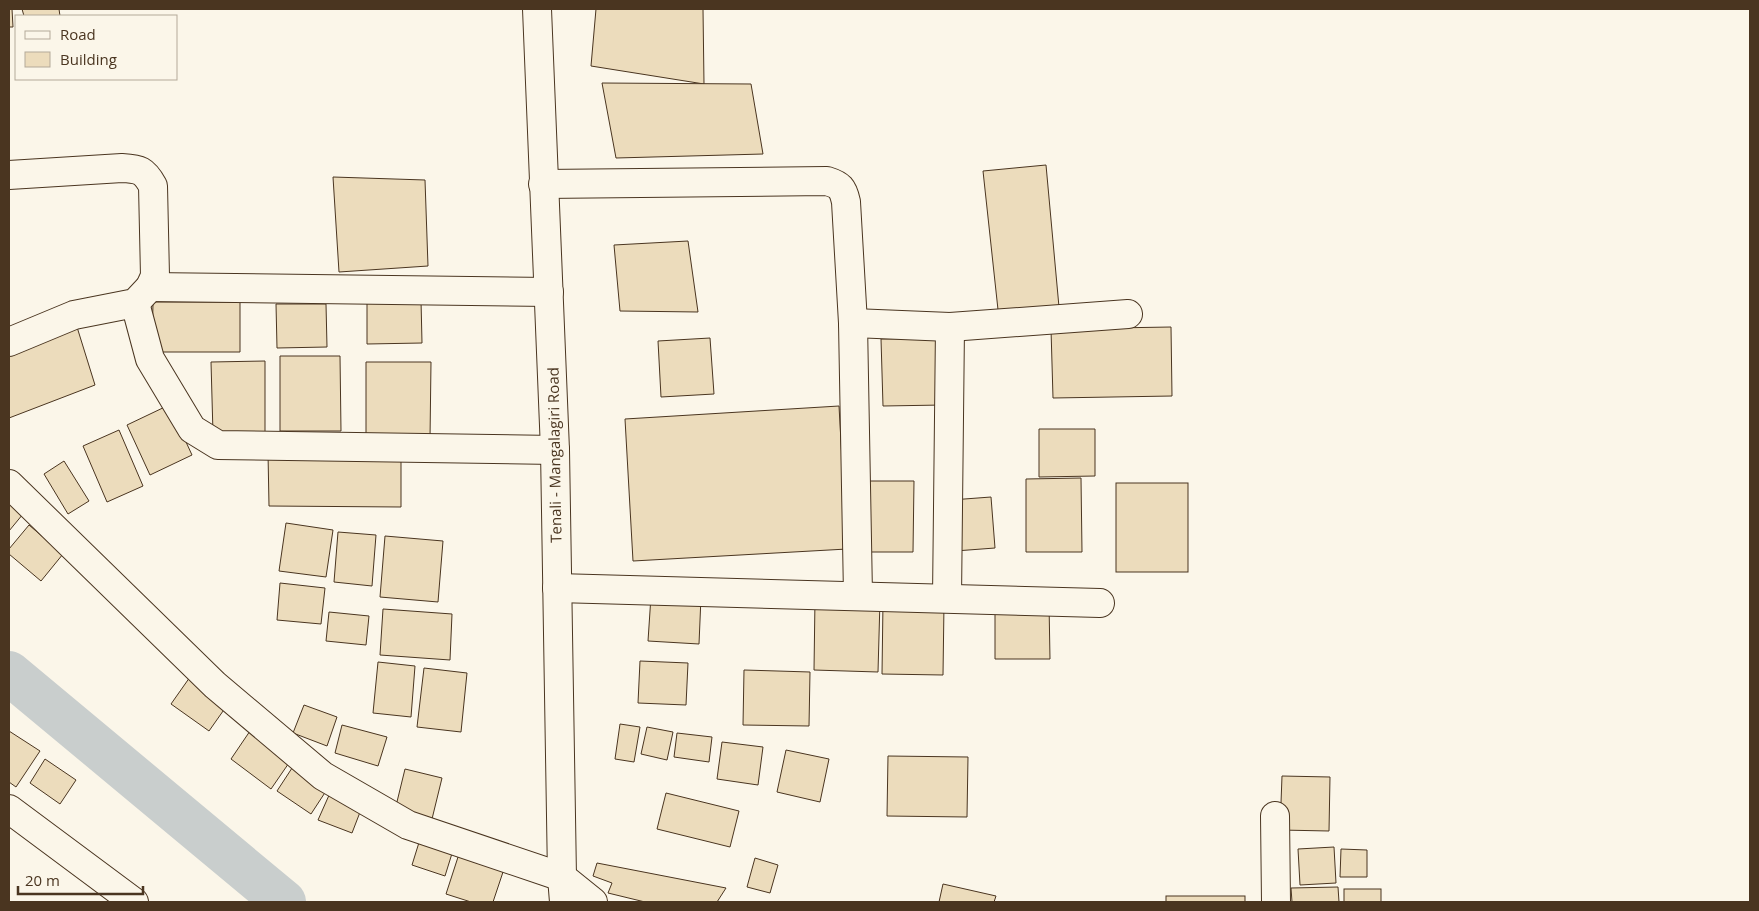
<svg xmlns="http://www.w3.org/2000/svg" width="1759" height="911" font-family="'Open Sans',sans-serif">
  <rect width="100%" height="100%" fill="#fbf6e9"/>
  <g fill="none" stroke-linecap="round" stroke-linejoin="round">
    <path stroke="#c9cecd" stroke-width="44" d="M9,673l275,229"/>
  </g>
  <g fill="#ecdcbc" stroke="#4a3520">
    <path d="M9,9h3l1,18h-4z"/>
    <path d="M22,9h37l1,7h-36z"/>
    <path d="M596,9h107l1,75 -113,-18z"/>
    <path d="M602,83l149,1 12,70 -147,4z"/>
    <path d="M1046,165l13,142 -60,12 -16,-148z"/>
    <path d="M333,177l92,3 3,86 -89,6z"/>
    <path d="M688,241l10,71 -78,-1 -6,-66z"/>
    <path d="M367,300h54l1,43 -55,1z"/>
    <path d="M153,302h87v50h-88z"/>
    <path d="M276,304h50l1,43 -50,1z"/>
    <path d="M77,327l18,58 -86,33v-63z"/>
    <path d="M1171,327l1,69 -119,2 -2,-69z"/>
    <path d="M710,338l4,56 -53,3 -3,-56z"/>
    <path d="M942,338l1,67 -60,1 -2,-67z"/>
    <path d="M280,356h60l1,75h-61z"/>
    <path d="M265,361v72l-52,1 -2,-72z"/>
    <path d="M366,362h65l-1,77h-64z"/>
    <path d="M169,405l23,50 -42,20 -23,-50z"/>
    <path d="M839,406l8,143 -214,12 -8,-142z"/>
    <path d="M1039,429h56v47l-56,1z"/>
    <path d="M119,430l24,56 -36,16 -24,-56z"/>
    <path d="M268,453h133v54l-132,-1z"/>
    <path d="M64,461l25,40 -21,13 -24,-40z"/>
    <path d="M1081,478l1,74h-56v-73z"/>
    <path d="M864,481h50l-1,71h-49z"/>
    <rect x="1116" y="483" width="72" height="89"/>
    <path d="M991,497l4,51 -40,3 -4,-51z"/>
    <path d="M9,502l14,12 -14,17z"/>
    <path d="M286,523l47,7 -7,47 -47,-6z"/>
    <path d="M29,525l34,29 -22,27 -32,-27v-5z"/>
    <path d="M338,532l38,3 -4,51 -38,-4z"/>
    <path d="M385,536l58,5 -5,61 -58,-5z"/>
    <path d="M280,583l45,5 -4,36 -44,-4z"/>
    <path d="M651,596l50,1 -2,47 -51,-3z"/>
    <path d="M815,599l65,1 -2,72 -64,-2z"/>
    <path d="M883,602l61,2 -1,71 -61,-1z"/>
    <path d="M1049,603l1,56h-55v-55z"/>
    <path d="M383,609l69,5 -2,46 -70,-5z"/>
    <path d="M329,612l40,4 -3,29 -40,-4z"/>
    <path d="M640,661l48,2 -2,42 -48,-2z"/>
    <path d="M378,662l37,4 -4,51 -38,-4z"/>
    <path d="M424,668l43,5 -6,59 -44,-5z"/>
    <path d="M744,670l66,2 -1,54 -66,-1z"/>
    <path d="M190,677l38,27 -19,27 -38,-27z"/>
    <path d="M304,705l33,12 -10,29 -34,-13z"/>
    <path d="M620,724l20,3 -6,35 -19,-3z"/>
    <path d="M342,725l45,12 -9,29 -43,-13z"/>
    <path d="M647,727l26,5 -6,28 -26,-6z"/>
    <path d="M9,731l31,20 -24,36 -7,-5z"/>
    <path d="M250,731l41,29 -20,29 -40,-30z"/>
    <path d="M677,733l35,4 -3,25 -35,-5z"/>
    <path d="M722,742l41,5 -5,38 -41,-6z"/>
    <path d="M786,750l43,9 -9,43 -43,-10z"/>
    <path d="M888,756l80,1 -1,60 -80,-1z"/>
    <path d="M45,759l31,21 -16,24 -30,-21z"/>
    <path d="M294,765l34,23 -17,26 -34,-23z"/>
    <path d="M405,769l37,9 -10,41 -37,-9z"/>
    <path d="M1282,776l48,1 -1,54 -49,-1z"/>
    <path d="M330,793l32,14 -10,26 -34,-13z"/>
    <path d="M666,793l73,18 -9,36 -73,-18z"/>
    <path d="M421,836l33,11 -9,29 -33,-11z"/>
    <path d="M1334,847l2,36 -36,2 -2,-36z"/>
    <path d="M1341,849l26,1v27h-27z"/>
    <path d="M459,854l45,15 -11,33h-22l-25,-8z"/>
    <path d="M755,858l23,7 -8,28 -23,-6z"/>
    <path d="M597,863l129,25 -9,14h-72l-37,-9 4,-10 -19,-7z"/>
    <path d="M943,884l53,12 -2,6h-55z"/>
    <path d="M1338,887l1,15h-47l-1,-14z"/>
    <rect x="1344" y="889" width="37" height="13"/>
    <rect x="1166" y="896" width="79" height="6"/>
  </g>
  <g fill="none" stroke-linecap="round" stroke-linejoin="round">
    <g stroke="#4a3520" stroke-width="30">
      <g id="minor">
        <path d="M9,175l113,-7c18,1 22,2 31,18l2,90 -5,11 -15,16 -61,12 -65,27"/>
        <path d="M543,184l284,-3c13,4 16,7 19,21l7,121 5,272"/>
        <path d="M150,287l399,5"/>
        <path d="M135,303l15,56 42,70 26,16 337,5"/>
        <path d="M853,323l97,4 178,-13"/>
        <path d="M9,484l206,201 108,91 85,49 154,52 31,25"/>
        <path d="M557,588l543,15"/>
        <path d="M947,598l3,-271"/>
        <path d="M9,809l125,93"/>
        <path d="M1275,816l1,86"/>
      </g>
    </g>
    <g stroke="#4a3520" stroke-width="30">
      <path id="major" d="M537,9l18,441 7,427 2,25"/>
    </g>
    <use href="#minor" stroke="#fbf6e9" stroke-width="28"/>
    <use href="#major" stroke="#fbf6e9" stroke-width="28"/>
  </g>
  <g text-anchor="middle" dominant-baseline="central" stroke-width="4" stroke-linejoin="round" paint-order="stroke">
    <g font-size="15" fill="#4a3520" stroke="#fbf6e9">
      <text transform="translate(554 455) rotate(-91)">Tenali - Mangalagiri Road</text>
    </g>
  </g>
  <rect width="1759" height="911" fill="none" stroke="#4a3520" stroke-width="20"/>
  <rect x="15" y="15" width="162" height="65" fill="#fbf6e9" stroke="#b4a999"/>
  <rect x="25" y="31" width="25" height="8" fill="#fbf6e9" stroke="#b4a999"/>
  <text x="60" y="40" font-size="15" fill="#4a3520">Road</text>
  <rect x="25" y="52" width="25" height="15" fill="#ecdcbc" stroke="#b4a999"/>
  <text x="60" y="65" font-size="15" fill="#4a3520">Building</text>
  <path d="M18 886v8h125v-8" fill="none" stroke="#4a3520" stroke-width="2.5"/>
  <text x="25" y="886" font-size="15" fill="#4a3520" stroke="#fbf6e9" stroke-width="4" paint-order="stroke">20 m</text>
</svg>
